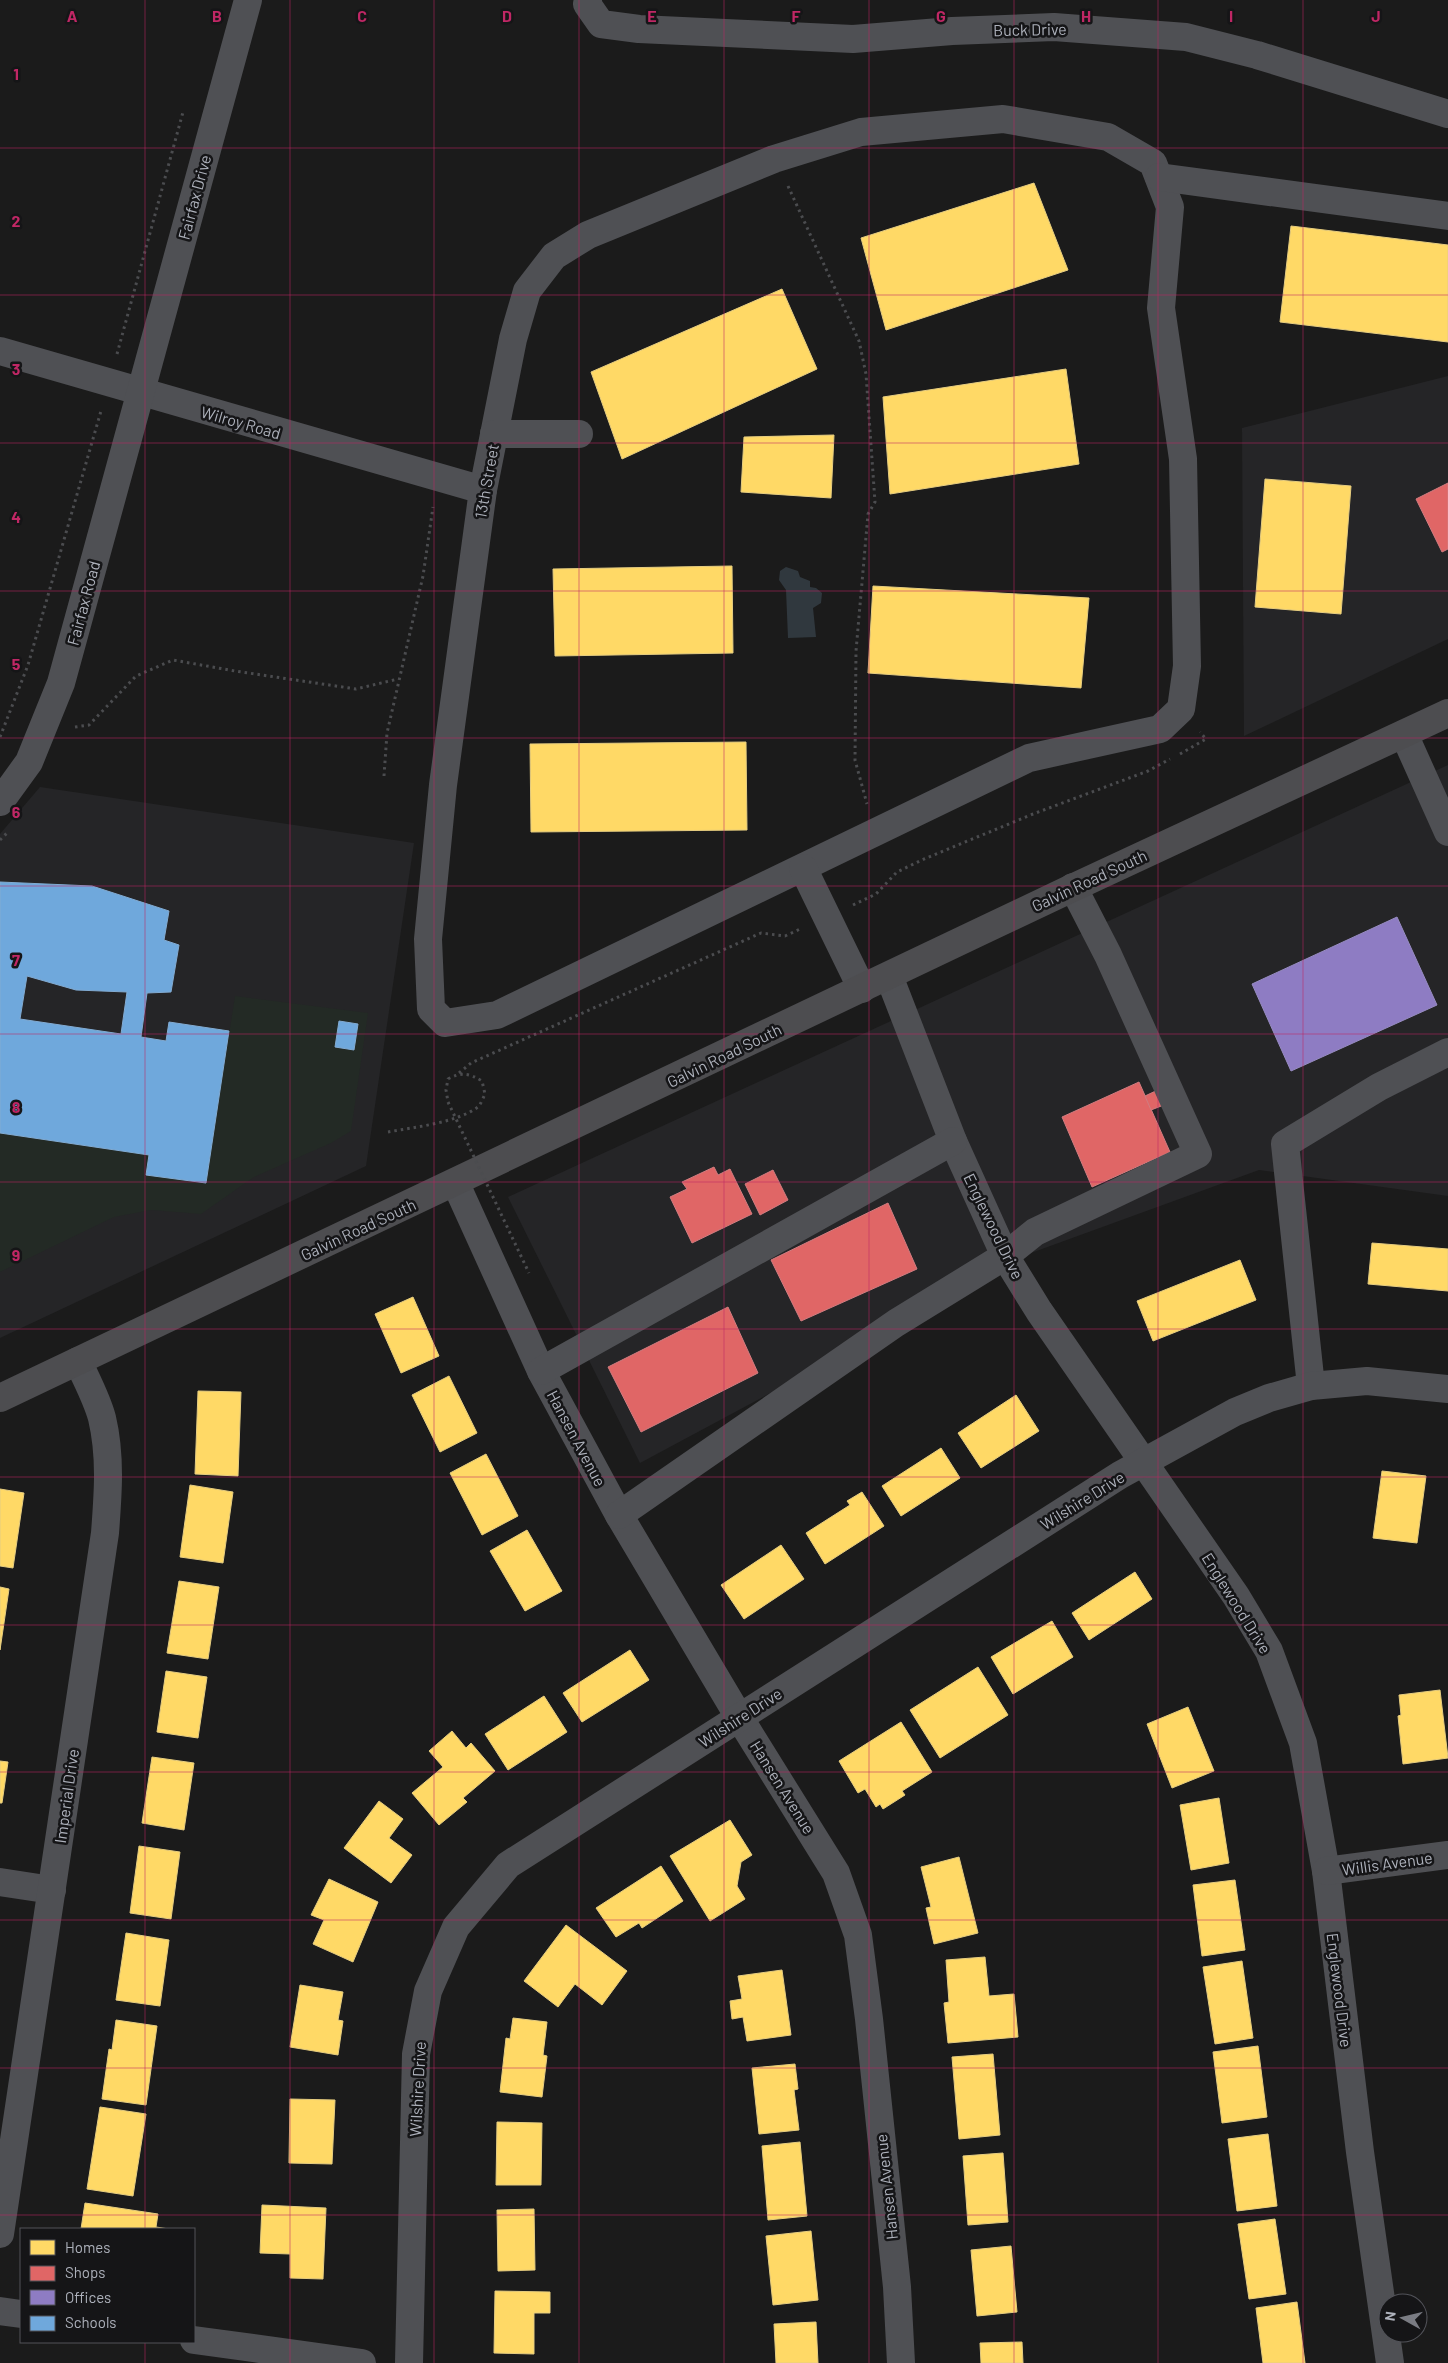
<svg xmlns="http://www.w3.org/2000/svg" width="1448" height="2363" font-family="Barlow,sans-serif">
  <rect width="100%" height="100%" fill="#1b1b1b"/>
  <g fill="#252527">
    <path d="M1448,376v263l-204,97 -2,-308z"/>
    <path d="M1448,765v431l-189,-26 -228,83 -391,210 -132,-266z"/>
    <path d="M40,787l374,56 -48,323 -366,172v-504z"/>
  </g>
  <path fill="#232a25" d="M235,996l133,17 -17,118 -20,12 -77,34 -53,37 -50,-4 -37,7 -114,55v-139l149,22 -2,20 59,8z"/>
  <path fill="#30383e" d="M786,567l12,4 2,6 10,4v6l6,1 6,5 -1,10 -8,5 3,29 -28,1 -2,-48 -7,-10 1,-9z"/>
  <g fill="#ffd966" stroke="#e6cd80">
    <path d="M1034,183l34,87 -182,60 -25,-92z"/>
    <path d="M1291,226l157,19v97l-168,-20z"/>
    <path d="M782,289l35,80 -195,90 -31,-87z"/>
    <path d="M1066,369l13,95 -189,30 -7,-97z"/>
    <path d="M834,435l-3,63 -90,-6 3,-55z"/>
    <path d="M1265,479l86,7 -10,128 -86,-7z"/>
    <path d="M732,566l1,87 -178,3 -2,-87z"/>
    <path d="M873,586l216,12 -8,90 -213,-15z"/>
    <path d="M746,742l1,88 -216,2 -1,-88z"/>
    <path d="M1372,1243l76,6v42l-80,-7z"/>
    <path d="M1240,1260l16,40 -103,41 -16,-40z"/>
    <path d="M413,1297l26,59 -38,17 -26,-59z"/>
    <path d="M449,1376l28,57 -37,19 -28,-57z"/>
    <path d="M198,1391l43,1 -3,84 -43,-2z"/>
    <path d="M1016,1395l23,36 -58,37 -23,-35z"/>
    <path d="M941,1448l19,30 -59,38 -19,-30z"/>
    <path d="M486,1454l32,62 -36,19 -32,-62z"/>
    <path d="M1382,1471l44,5 -9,67 -44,-5z"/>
    <path d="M190,1485l43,7 -10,71 -43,-6z"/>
    <path d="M0,1489l24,4 -11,75 -13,-2z"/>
    <path d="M862,1492l22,34 -59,38 -19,-31 44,-28 -3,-4z"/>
    <path d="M527,1530l35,61 -37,20 -35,-60z"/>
    <path d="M781,1545l23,34 -60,40 -23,-34z"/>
    <path d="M1135,1572l17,27 -63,41 -17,-27z"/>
    <path d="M179,1581l40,6 -11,72 -41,-6z"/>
    <path d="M0,1587l9,2 -9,61z"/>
    <path d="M1052,1621l21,36 -60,37 -22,-37z"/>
    <path d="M630,1650l19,30 -67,42 -19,-29z"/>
    <path d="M978,1667l30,48 -68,43 -30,-48z"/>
    <path d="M166,1671l41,6 -9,61 -41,-6z"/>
    <path d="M1440,1690l8,68 -45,6 -5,-48 3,-1 -2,-20z"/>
    <path d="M544,1696l23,36 -59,38 -23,-36z"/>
    <path d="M1188,1707l26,64 -42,17 -25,-64z"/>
    <path d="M901,1722l31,50 -30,19 3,4 -22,14 -3,-5 -4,3 -11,-18 -7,4 -19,-32z"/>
    <path d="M452,1731l14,17 5,-5 24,28 -32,27 4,4 -28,23 -27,-32 31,-26 -14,-16z"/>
    <path d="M152,1757l42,6 -10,67 -42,-7z"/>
    <path d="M0,1761l8,1 -6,41h-2z"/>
    <path d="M1219,1798l10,65 -38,7 -11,-65z"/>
    <path d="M379,1801l24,18 -14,19 23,17 -21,28 -47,-35z"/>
    <path d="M730,1820l22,35 -11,7 -4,24 8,13 -35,22 -40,-65z"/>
    <path d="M139,1846l41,6 -9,67 -41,-6z"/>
    <path d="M959,1857l19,76 -44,11 -8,-36 5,-1 -10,-40z"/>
    <path d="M661,1866l22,35 -41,27 -3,-5 -23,14 -20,-29z"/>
    <path d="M329,1879l49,23 -25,60 -40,-18 11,-24 -13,-5z"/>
    <path d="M1235,1880l10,70 -43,6 -9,-71z"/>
    <path d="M566,1925l61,46 -25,34 -27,-21 -17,23 -34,-26z"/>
    <path d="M126,1933l43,7 -9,66 -44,-6z"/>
    <path d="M985,1957l4,39 25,-2 4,43 -70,6 -4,-40 5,-1 -3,-42z"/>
    <path d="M1242,1961l11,77 -38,6 -12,-77z"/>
    <path d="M782,1970l9,65 -44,6 -4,-24 -11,2 -2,-18 12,-2 -4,-23z"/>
    <path d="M300,1985l43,7 -5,28 5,1 -5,34 -48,-8z"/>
    <path d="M513,2018l34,4 -4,33 4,1 -5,41 -42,-5 6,-54 4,1z"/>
    <path d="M116,2020l41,6 -11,79 -44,-6 7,-50 3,1z"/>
    <path d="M1258,2046l9,71 -45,6 -9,-71z"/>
    <path d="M993,2054l7,81 -41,4 -7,-82z"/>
    <path d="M795,2064l3,25 -4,1 5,40 -40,4 -7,-66z"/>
    <path d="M290,2099l45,1 -3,64 -43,-1z"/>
    <path d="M100,2107l46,7 -13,82 -46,-7z"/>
    <path d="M497,2122l45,1 -1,62h-45z"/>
    <path d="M1268,2134l9,72 -40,5 -9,-72z"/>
    <path d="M800,2142l7,74 -39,4 -6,-74z"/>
    <path d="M1003,2153l5,69 -40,3 -5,-69z"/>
    <path d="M85,2203l73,11 -2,13 13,2h-88z"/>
    <path d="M262,2205l64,3 -3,71 -33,-1v-24l-30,-1z"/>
    <path d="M534,2209l1,61 -37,1 -1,-61z"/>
    <path d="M1275,2219l11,75 -37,5 -11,-75z"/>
    <path d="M811,2231l7,69 -45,5 -7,-69z"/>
    <path d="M1011,2246l6,66 -40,4 -6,-66z"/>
    <path d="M495,2291l55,1v21h-16v41l-40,-1z"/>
    <path d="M1297,2302l8,61h-42l-7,-55z"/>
    <path d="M816,2322l2,41h-42l-2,-39z"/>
    <path d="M1022,2342l1,21h-42l-1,-20z"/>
  </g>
  <g fill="#e06666" stroke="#d17c80">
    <path d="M1448,483v66l-6,3 -26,-53z"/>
    <path d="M1139,1082l31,70 -78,35 -30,-70z"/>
    <path d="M1162,1088l7,15 -18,7 -6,-14z"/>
    <path d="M714,1167l4,8 12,-6 22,45 -60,29 -22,-46 17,-8 -5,-7z"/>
    <path d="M773,1170l15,30 -28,15 -15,-31z"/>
    <path d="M888,1203l29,66 -116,52 -30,-61z"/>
    <path d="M728,1307l30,66 -117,59 -33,-65z"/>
  </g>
  <path fill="#8e7cc3" stroke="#978cc1" d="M1397,917l40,88 -146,66 -39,-87z"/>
  <g fill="#6fa8dc" stroke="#82abd2" fill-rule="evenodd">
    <path d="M0,882l92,4 77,25 -5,29 15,5 -8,47 -24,1 -6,44 25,4 3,-19 60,9 -23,152 -60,-8 3,-20 -149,-22zM27,976l49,14 51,2 -6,42 -101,-15z"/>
    <path d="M339,1021l19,3 -4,26 -19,-3z"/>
  </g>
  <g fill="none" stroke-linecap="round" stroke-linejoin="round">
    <g stroke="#4b4c4f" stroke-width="3" stroke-dasharray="2.5 4" stroke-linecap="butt">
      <path d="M788,186l71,155 7,33 9,128 -7,12 -12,137 -1,109 12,44"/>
      <path d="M117,354l66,-242"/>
      <path d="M75,727l14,-2 47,-49 37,-16 62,11 121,18 42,-10"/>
      <path d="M0,737l28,-72 73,-254"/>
      <path d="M1180,754l26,-15 -6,-7"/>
      <path d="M384,776l3,-43 36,-157 10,-69"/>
      <path d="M0,840l9,-9"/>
      <path d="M853,905l23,-11 21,-22 27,-13 109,-45 115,-43 22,-12"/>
      <path d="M459,1073l12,-10 290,-130 24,3 15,-7"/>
      <path d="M388,1132c27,-5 68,-9 90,-25 3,-3 5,-9 7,-13l-3,-13c-13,-8 -21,-9 -34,-2l-2,11 2,12"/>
    </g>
    <g stroke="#4f5054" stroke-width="28">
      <path d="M588,0l-1,4 14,20 38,5 214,10 99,-8 102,-4 132,10 71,18 191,59"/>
      <path d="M1003,119l105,18 45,26 17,44 -9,101 22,151 4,207 -6,43 -21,20 -131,29 -532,257 -52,8 -14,-14 -3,-70 15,-154 40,-295 30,-151 14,-48 27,-35 34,-21 186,-76 87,-27z"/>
      <path d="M1159,177l289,39"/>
      <path d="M0,351l483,139"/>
      <path d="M494,434h85"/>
      <path d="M1404,734l44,98"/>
      <path d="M0,802l29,-40 32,-79 187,-683"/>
      <path d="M803,868l59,121"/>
      <path d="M889,976l64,165 52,115 34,55 197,285 33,55 34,92 23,128 34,281 30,211"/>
      <path d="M456,1184l85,187 78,144 120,202 97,156 22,62 11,84 28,268 4,76"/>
      <path d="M541,1371l412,-230"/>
      <path d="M1311,1386l-26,-242 94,-57 69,-35"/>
      <path d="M619,1515l277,-192 109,-67 30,-24 163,-78 -90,-199 -35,-68"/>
      <path d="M1326,1871l122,-16"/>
      <path d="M0,1882l52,8"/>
      <path d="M0,2234l105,-701c3,-39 6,-77 -3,-115 -5,-19 -16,-39 -24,-57"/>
      <path d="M0,2311l21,3"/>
      <path d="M194,2340l168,23"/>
      <path d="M409,2363l7,-309 12,-63 28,-64 52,-62 612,-390 115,-63 34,-14 42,-12 56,-5 81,8"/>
    </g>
    <path stroke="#4d4d50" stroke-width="28" d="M0,1398c357,-168 712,-339 1068,-508 126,-60 254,-117 380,-177"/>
    <path stroke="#4b4c4f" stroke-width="3" stroke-dasharray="2.5 4" stroke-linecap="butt" d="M448,1102l81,171"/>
  </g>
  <path fill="none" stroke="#c02765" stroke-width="1" stroke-opacity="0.55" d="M145,0v2229M290,0v2363M434,0v2363M579,0v2363M724,0v2363M869,0v2363M1014,0v2363M1158,0v2363M1303,0v2363M0,148h1448M0,295h1448M0,443h1448M0,591h1448M0,738h1448M0,886h1448M0,1034h1448M0,1182h1448M0,1329h1448M0,1477h1448M0,1625h1448M0,1772h1448M0,1920h1448M0,2068h1448M0,2215h1448M145,2342v21"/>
  <g text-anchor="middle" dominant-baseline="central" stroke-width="5" stroke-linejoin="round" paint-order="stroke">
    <g font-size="16" fill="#adb1bb" stroke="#151517">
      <text transform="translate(1030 29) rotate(-1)">Buck Drive</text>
      <text transform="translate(194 197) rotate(-75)">Fairfax Drive</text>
      <text transform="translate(241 422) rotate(16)">Wilroy Road</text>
      <text transform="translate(486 481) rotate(-80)">13th Street</text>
      <text transform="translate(83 603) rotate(-75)">Fairfax Road</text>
      <text transform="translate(1089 880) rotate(-25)">Galvin Road South</text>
      <text transform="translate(724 1055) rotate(-26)">Galvin Road South</text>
      <text transform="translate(994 1226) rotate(64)">Englewood Drive</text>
      <text transform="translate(358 1229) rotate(-25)">Galvin Road South</text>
      <text transform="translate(577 1438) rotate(62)">Hansen Avenue</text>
      <text transform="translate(1082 1500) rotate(-32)">Wilshire Drive</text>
      <text transform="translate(1237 1603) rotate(58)">Englewood Drive</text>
      <text transform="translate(740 1717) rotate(-33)">Wilshire Drive</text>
      <text transform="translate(783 1787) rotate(58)">Hansen Avenue</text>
      <text transform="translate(66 1796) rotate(-82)">Imperial Drive</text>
      <text transform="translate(1387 1863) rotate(-8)">Willis Avenue</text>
      <text transform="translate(1340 1990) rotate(83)">Englewood Drive</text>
      <text transform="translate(417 2089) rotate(-87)">Wilshire Drive</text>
      <text transform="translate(886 2187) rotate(-96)">Hansen Avenue</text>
    </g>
  </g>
  <g font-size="16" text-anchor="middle" font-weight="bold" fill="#c02765" stroke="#151517" stroke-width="5" stroke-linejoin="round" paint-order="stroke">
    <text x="72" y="22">A</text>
    <text x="217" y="22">B</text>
    <text x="362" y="22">C</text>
    <text x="507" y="22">D</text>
    <text x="652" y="22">E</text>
    <text x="796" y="22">F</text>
    <text x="941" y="22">G</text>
    <text x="1086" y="22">H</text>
    <text x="1231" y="22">I</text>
    <text x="1376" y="22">J</text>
    <text x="16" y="80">1</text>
    <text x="16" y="227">2</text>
    <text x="16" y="375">3</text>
    <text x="16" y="523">4</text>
    <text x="16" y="670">5</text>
    <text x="16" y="818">6</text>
    <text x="16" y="966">7</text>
    <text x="16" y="1113">8</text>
    <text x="16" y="1261">9</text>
  </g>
  <rect x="20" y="2228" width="175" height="115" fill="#151517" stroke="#525359"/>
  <rect x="30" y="2240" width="25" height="15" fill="#ffd966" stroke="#525359"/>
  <text x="65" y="2253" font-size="15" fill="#adb1bb">Homes</text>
  <rect x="30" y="2266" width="25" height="15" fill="#e06666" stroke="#525359"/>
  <text x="65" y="2278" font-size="15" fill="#adb1bb">Shops</text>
  <rect x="30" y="2290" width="25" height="15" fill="#8e7cc3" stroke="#525359"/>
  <text x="65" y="2303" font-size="15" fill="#adb1bb">Offices</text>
  <rect x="30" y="2316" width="25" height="15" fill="#6fa8dc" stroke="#525359"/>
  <text x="65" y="2328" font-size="15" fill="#adb1bb">Schools</text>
  <g transform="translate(1403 2318) rotate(278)"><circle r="24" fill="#151517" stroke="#525359"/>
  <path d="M0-4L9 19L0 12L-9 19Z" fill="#7a7c83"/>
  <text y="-8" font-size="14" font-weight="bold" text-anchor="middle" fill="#adb1bb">N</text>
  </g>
</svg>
